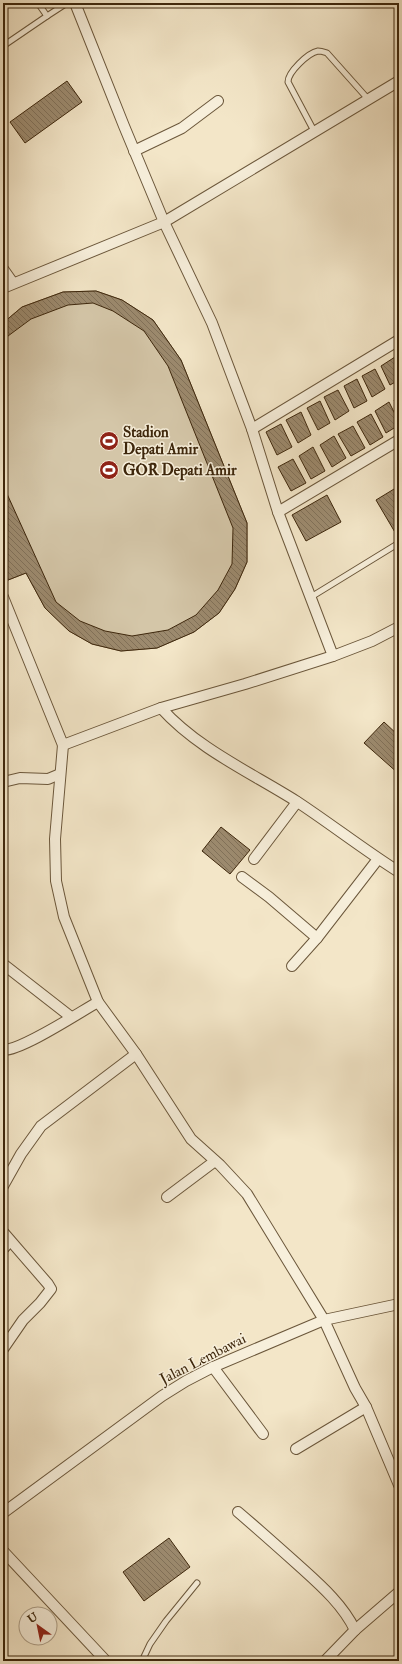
<svg xmlns="http://www.w3.org/2000/svg" width="402" height="1664" font-family="'IM FELL Double Pica',serif">
  <defs>
    <pattern id="building-back-hatch" width="6" height="6" patternUnits="userSpaceOnUse"><rect width="6" height="6" fill="#9c8a6e"/><path d="M-1 5l2 2M0 0l6 6M5-1l2 2" fill="none" stroke="#817159"/></pattern>
  </defs>
  <rect width="100%" height="100%" fill="#f3e6c8"/>
  <filter id="stains"><feTurbulence type="fractalNoise" baseFrequency=".005" numOctaves="4"/><feColorMatrix values="0 0 0 0 .2 0 0 0 0 .09 0 0 0 0 .02 0 0 0 .5 -.17"/></filter>
  <radialGradient id="worn" r=".72"><stop offset=".6" stop-color="#630" stop-opacity="0"/><stop offset="1" stop-color="#630" stop-opacity=".3"/></radialGradient>
  <path fill="#d4c6a8" stroke="#89765a" d="M96,291l26,9 31,20 28,40 66,163v39l-12,27 -16,24 -25,19 -37,16 -36,3 -29,-7 -23,-13 -24,-23 -19,-35 -23,9v-259l19,-16 41,-15z"/>
  <g fill="url(#building-back-hatch)" stroke="#3e270c">
    <path d="M67,81l15,21 -57,41 -15,-21z"/>
    <path d="M96,291l26,9 31,20 28,40 66,163v39l-12,27 -16,24 -25,19 -37,16 -36,3 -29,-7 -23,-13 -24,-23 -19,-35 -23,9v-97l53,117 24,19 25,10 27,5 36,-6 28,-15 22,-25 14,-26 1,-36 -65,-162 -24,-35 -31,-20 -20,-8 -25,2 -37,14 -23,17 -5,6v-19l19,-16 41,-15z"/>
    <path d="M395,357l4,9v14l-9,5 -9,-19z"/>
    <path d="M375,369l10,20 -13,8 -10,-21z"/>
    <path d="M357,379l10,22 -13,7 -10,-22z"/>
    <path d="M338,390l11,21 -14,9 -11,-23z"/>
    <path d="M399,397v12l-5,-9z"/>
    <path d="M320,401l10,22 -12,7 -11,-22z"/>
    <path d="M389,402l10,20v3l-13,8 -11,-22z"/>
    <path d="M301,412l10,23 -13,8 -12,-23z"/>
    <path d="M371,414l12,23 -13,8 -13,-23z"/>
    <path d="M281,424l11,23 -15,8 -11,-23z"/>
    <path d="M353,426l12,22 -14,8 -13,-22z"/>
    <path d="M334,436l12,22 -14,9 -12,-22z"/>
    <path d="M313,447l12,24 -14,8 -12,-23z"/>
    <path d="M293,459l13,24 -15,8 -13,-24z"/>
    <path d="M399,486v46l-3,2 -20,-34z"/>
    <path d="M327,495l14,27 -35,19 -14,-26z"/>
    <path d="M384,722l15,14v38l-35,-31z"/>
    <path d="M221,827l29,23 -20,24 -28,-23z"/>
    <path d="M169,1538l21,29 -46,34 -21,-29z"/>
  </g>
  <g fill="none" stroke-linecap="round" stroke-linejoin="round">
    <g stroke="#6b573b" stroke-width="7">
      <g id="lane">
        <path d="M38,3l9,13 20,-13"/>
        <path d="M3,46l44,-30"/>
        <path d="M314,131l-26,-49c0,-10 20,-29 30,-31 4,0 6,1 9,2l41,46"/>
        <path d="M311,597l88,-54"/>
        <path d="M142,1661l8,-17 16,-23 31,-38"/>
      </g>
    </g>
    <g stroke="#6b573b" stroke-width="12">
      <g id="street">
        <path d="M134,151l48,-23 36,-27"/>
        <path d="M3,269l10,14"/>
        <path d="M3,288l161,-66 -40,-96 -49,-123"/>
        <path d="M252,429l147,-89"/>
        <path d="M278,512l121,-72"/>
        <path d="M3,597l60,148 98,-37c37,41 89,64 135,93 35,23 68,49 103,71"/>
        <path d="M333,656l39,-15 27,-14"/>
        <path d="M161,708l84,-24 88,-28 -55,-144 -26,-83 -40,-106 -48,-101 235,-141"/>
        <path d="M63,745l-8,94 1,42 8,36 34,85 38,52 55,85 29,26 27,29 77,126 31,68 11,19 33,78"/>
        <path d="M3,782l17,-4 28,1 12,-5"/>
        <path d="M254,859l43,-57"/>
        <path d="M242,877l27,20 48,41"/>
        <path d="M3,964l68,53"/>
        <path d="M292,966l25,-28 61,-79"/>
        <path d="M3,1050c18,1 77,-38 95,-48"/>
        <path d="M3,1186l18,-32 20,-28 95,-72"/>
        <path d="M167,1197l48,-36"/>
        <path d="M3,1232l45,52 3,5 -11,14 -17,17 -20,29"/>
        <path d="M3,1249l7,-8"/>
        <path d="M213,1367l50,67"/>
        <path d="M296,1449l70,-42"/>
        <path d="M238,1512c20,17 39,34 58,51 22,20 46,40 59,67"/>
        <path d="M3,1513l159,-117 24,-15 27,-14 111,-47 75,-16"/>
        <path d="M3,1551l103,110"/>
        <path d="M325,1661l30,-31 44,-38"/>
      </g>
    </g>
    <use href="#lane" stroke="#f7efdb" stroke-width="5"/>
    <use href="#street" stroke="#f7efdb" stroke-width="10"/>
  </g>
  <defs>
    <g id="stadium-disc" transform="scale(1)"><circle r="9.5" fill="#8f2418" stroke="#f7efdb"/><path d="M0-5a6.5 5 0 1 0 0 10a6.5 5 0 1 0 0-10ZM-3.5-1.8h7v3.6h-7Z" fill="#fff"/></g>
  </defs>
  <g fill-rule="evenodd">
    <use href="#stadium-disc" x="109" y="441"/>
    <use href="#stadium-disc" x="109" y="470"/>
  </g>
  <g text-anchor="middle" dominant-baseline="central" stroke-width="3" stroke-linejoin="round" paint-order="stroke">
    <g font-size="15" font-weight="bold" fill="#3e270c" stroke="#f7efdb" text-anchor="start">
      <text x="123" y="432">Stadion<tspan x="123" dy="17">Depati Amir</tspan></text>
      <text x="123" y="470">GOR Depati Amir</text>
    </g>
    <g font-size="15" fill="#3e270c" stroke="#f7efdb">
      <text transform="translate(203 1359) rotate(-27)">Jalan Lembawai</text>
    </g>
  </g>
  <rect width="402" height="1664" fill="none" stroke="#f3e6c8" stroke-width="16"/>
  <rect x="4" y="4" width="394" height="1656" fill="none" stroke="#3e270c" stroke-width="2"/>
  <rect x="8" y="8" width="386" height="1648" fill="none" stroke="#3e270c"/>
  <g transform="translate(38 1626) rotate(327)"><circle r="19" fill="#f7efdb" stroke="#ad9f88"/>
  <path d="M0-3L7 15L0 10L-7 15Z" fill="#8f2418"/>
  <text y="-6" font-size="11" font-weight="bold" text-anchor="middle" fill="#3e270c">U</text>
  </g>
  <rect width="100%" height="100%" filter="url(#stains)"/>
  <rect width="100%" height="100%" fill="url(#worn)"/>
</svg>
